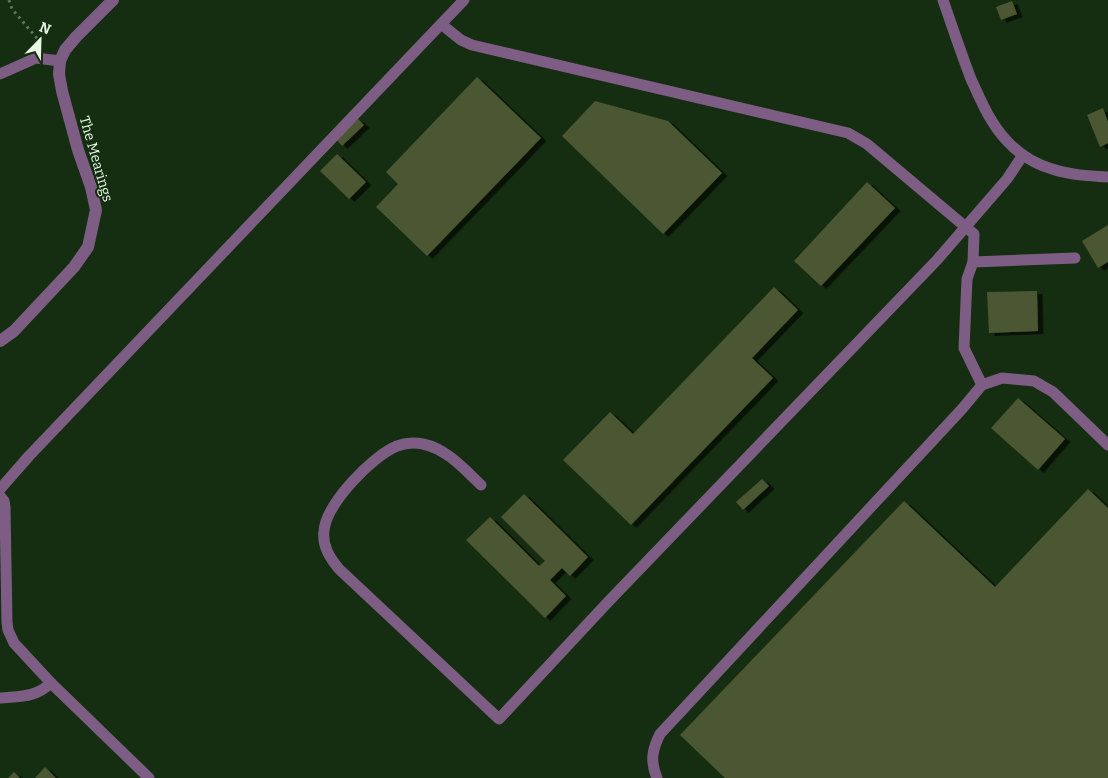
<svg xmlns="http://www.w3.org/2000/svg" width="1108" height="778" font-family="Bitter,serif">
  <defs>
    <filter id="shadow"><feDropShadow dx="5.5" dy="3" stdDeviation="0" flood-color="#0009"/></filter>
  </defs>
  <rect width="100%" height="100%" fill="#152e11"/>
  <g fill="#4c5630" filter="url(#shadow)">
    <path d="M1012,1l5,13 -16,6 -5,-13z"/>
    <path d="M477,77l64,61 -114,118 -51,-49 22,-23 -12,-12z"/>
    <path d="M595,101l73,20 54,52 -59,61 -101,-98z"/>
    <path d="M1103,108l5,14v21l-8,4 -13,-32z"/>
    <path d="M358,119l6,6 -22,21 -6,-7z"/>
    <path d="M337,154l29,28 -17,17 -29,-28z"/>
    <path d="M867,182l28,26 -74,78 -27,-25z"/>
    <path d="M1108,225v37l-10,6 -16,-27z"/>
    <path d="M774,287l24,23 -46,48 21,20 -142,147 -68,-65 47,-48 23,22z"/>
    <path d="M1037,291l1,40 -49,2 -2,-41z"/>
    <path d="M1018,398l47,41 -27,31 -47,-42z"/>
    <path d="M762,479l7,7 -26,24 -7,-8z"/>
    <path d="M1088,489l20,19v270h-383l-45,-43 224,-234 91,86z"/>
    <path d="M524,494l64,63 -18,19 -8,-8 -12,12 16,16 -21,22 -79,-78 24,-23 49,49 6,-5 -44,-44z"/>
    <path d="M45,767l11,11h-21z"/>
    <path d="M14,772l6,6h-12z"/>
  </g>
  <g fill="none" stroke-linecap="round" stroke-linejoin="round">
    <path stroke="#5e745b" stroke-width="3" stroke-dasharray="2.5 4" stroke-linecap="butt" d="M9,0l3,9 29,34"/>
    <g stroke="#7e5d84" stroke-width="11">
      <path d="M943,0c9,26 18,53 28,79 10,22 19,44 36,62 12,13 28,23 45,28 18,6 37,7 56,8"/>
      <path d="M441,24l20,16 11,5 376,88 19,11 107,90 -1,28"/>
      <path d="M0,74l36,-16 24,3"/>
      <path d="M982,385l-18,-37 3,-69 6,-17 102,-4"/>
      <path d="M481,485c-17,-16 -34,-36 -58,-41 -9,-2 -18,-1 -26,2 -25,10 -71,58 -73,85 -2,15 6,27 15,38l160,150 109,-117 329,-342 70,-81 16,-24"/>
      <path d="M0,489l29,-33 435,-456"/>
      <path d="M0,496l4,5 1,6 2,115 1,8 6,13 37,40 98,95"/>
      <path d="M0,698c20,-2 35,0 51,-15"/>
      <path d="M657,778c-7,-17 -5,-28 3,-44l302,-325 20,-24 20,-7 32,3 19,11 55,53"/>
    </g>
    <path stroke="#7e5d84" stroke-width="12" d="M0,341l14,-10 60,-64 14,-20 8,-37 -5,-23 -13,-37 -16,-59 -3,-17 1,-13 5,-11 11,-13 37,-37"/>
  </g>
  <g text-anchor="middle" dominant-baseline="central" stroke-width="4.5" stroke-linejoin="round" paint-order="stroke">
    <g font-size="14" fill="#e9f9e6" stroke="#152e11">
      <text transform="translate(96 159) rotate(74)">The Mearings</text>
    </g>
  </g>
  <g transform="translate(40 40) rotate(23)" stroke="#152e11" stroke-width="4" paint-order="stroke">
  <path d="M0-4L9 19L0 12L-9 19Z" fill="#e9f9e6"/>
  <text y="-8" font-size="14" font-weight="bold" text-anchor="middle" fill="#e9f9e6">N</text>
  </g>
</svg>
